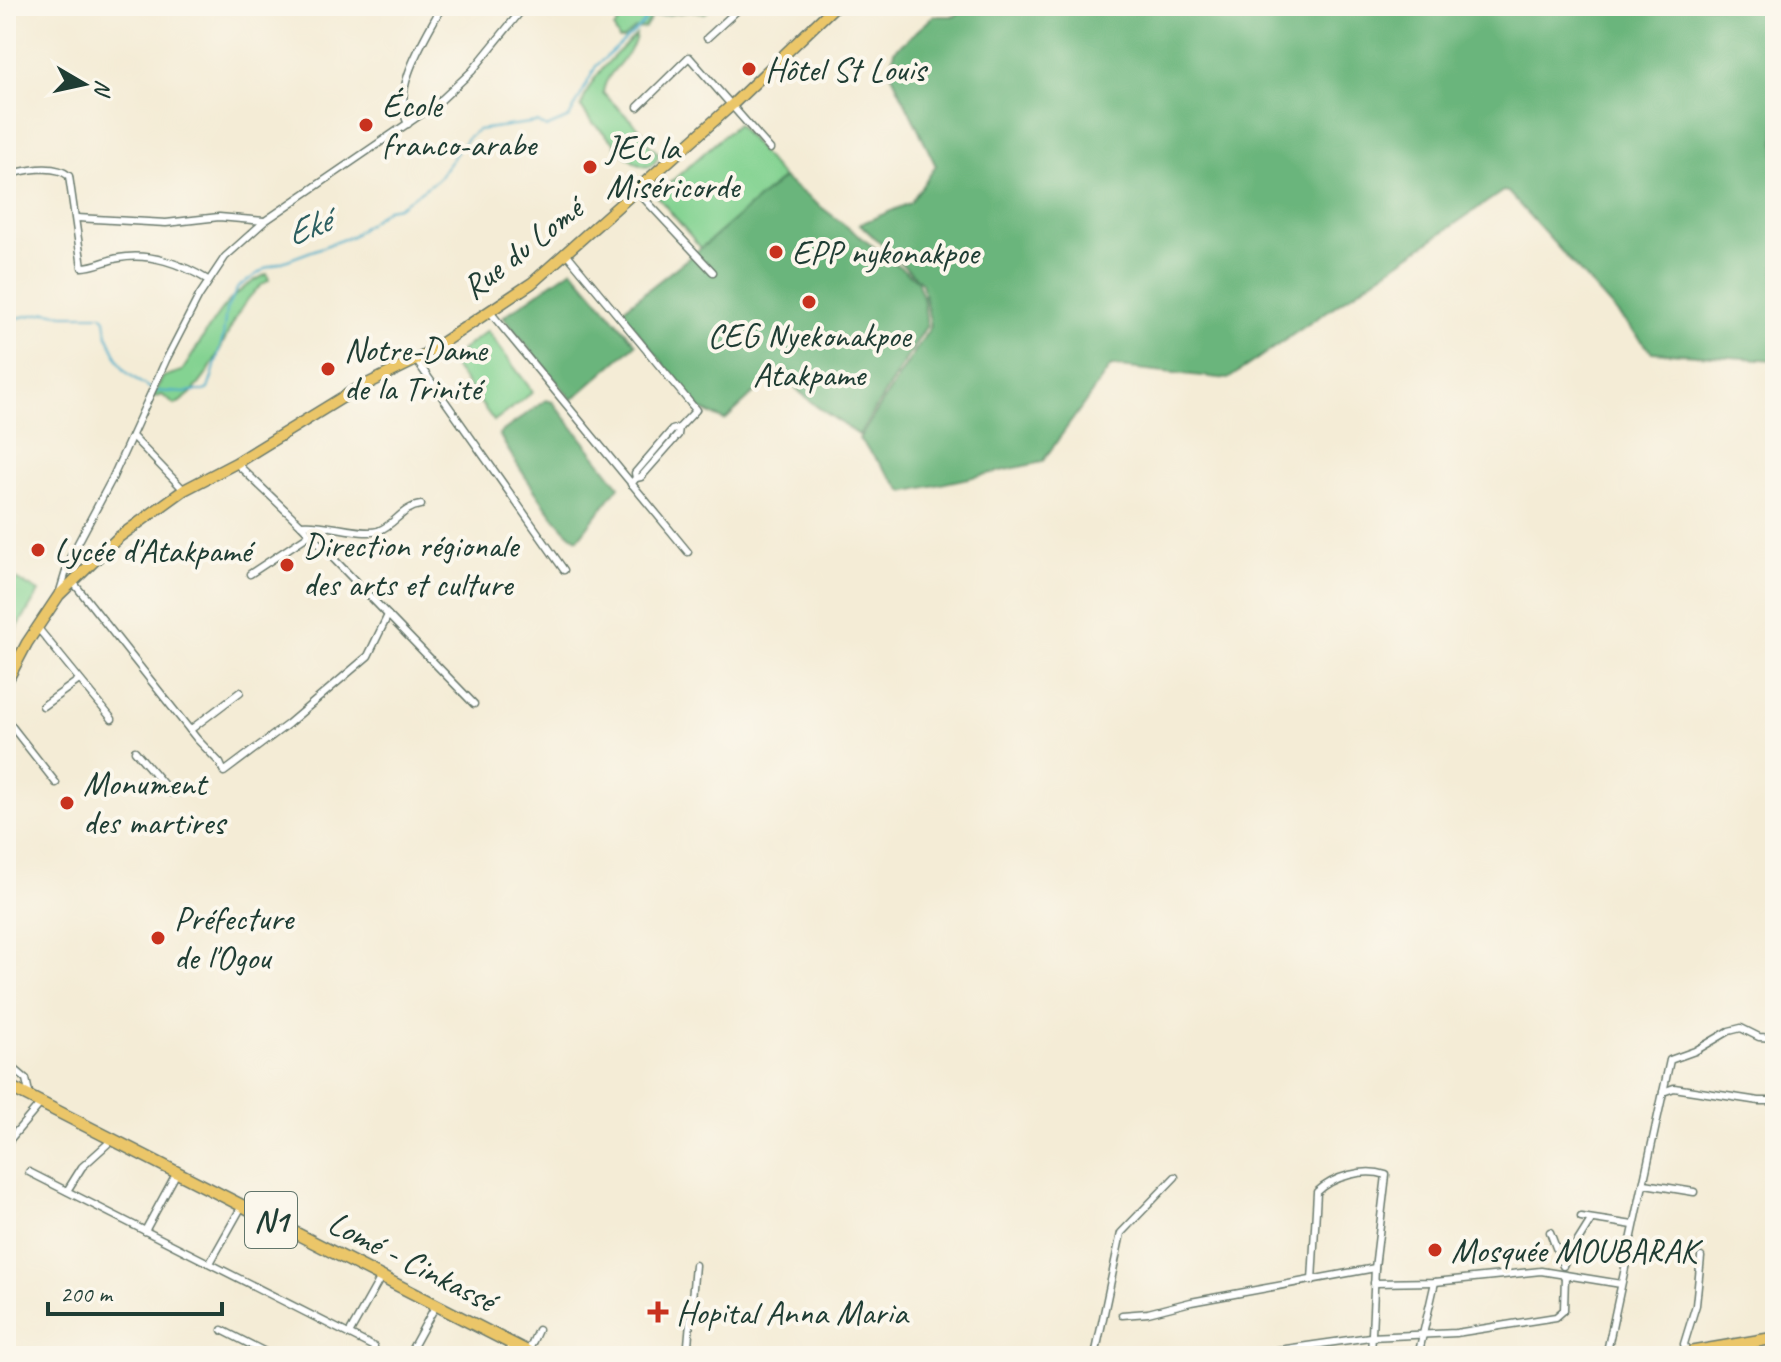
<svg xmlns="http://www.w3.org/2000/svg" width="1781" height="1362" font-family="Caveat,sans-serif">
  <rect width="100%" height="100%" fill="#fbf7ec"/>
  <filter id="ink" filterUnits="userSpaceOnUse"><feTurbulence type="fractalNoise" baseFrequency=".0125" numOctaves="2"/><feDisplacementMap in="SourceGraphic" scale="16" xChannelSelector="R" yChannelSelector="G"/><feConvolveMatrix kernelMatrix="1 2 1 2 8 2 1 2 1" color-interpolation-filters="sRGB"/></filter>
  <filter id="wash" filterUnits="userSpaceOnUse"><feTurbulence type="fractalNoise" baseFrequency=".006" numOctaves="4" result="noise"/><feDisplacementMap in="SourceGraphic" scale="32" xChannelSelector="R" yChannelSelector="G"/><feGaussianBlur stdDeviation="1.8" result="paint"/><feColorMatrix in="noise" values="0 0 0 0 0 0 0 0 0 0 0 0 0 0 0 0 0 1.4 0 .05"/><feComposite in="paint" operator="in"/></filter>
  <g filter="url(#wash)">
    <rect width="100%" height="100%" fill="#f4ecd6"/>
    <g fill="#84d392" stroke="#528863" stroke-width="2">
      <path d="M625,6h27l6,6 16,-6h40l-9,7 -13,-2 -40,6 -7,11 -10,1 -12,10h-4l-5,-10 12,-20z"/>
      <path d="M636,35c-3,23 -31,35 -33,58l42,41 -3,4 17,16c-9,28 -31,3 -44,-8l1,-2 -26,-24 -9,-13c10,-32 32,-50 55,-72z"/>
      <path d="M737,124l46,54 -82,70 -45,-53z"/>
      <path d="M267,274l2,6c-45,27 -45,98 -94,125l-13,-10 -10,3 11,-21 19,-6c28,-41 37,-74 85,-97z"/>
      <path d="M487,331l46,61 -39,29 -45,-61z"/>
      <path d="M6,573l33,19 -33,54z"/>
    </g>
    <g fill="#6bb57c" stroke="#457958" stroke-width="2">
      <path d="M967,6h808v354l-123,-8 -144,-160 -5,-1 -275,188 -117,-13 -69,96 -138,30 -45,-53 72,-113 -9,-43 -62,-59 50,-21 26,-37 -46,-95 4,-20 40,-35h21z"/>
      <path d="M783,178l134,102 6,18 4,27 -68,110 -43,-29 -39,-34 -52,48 -25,-11 -79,-98 80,-63z"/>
      <path d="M572,269l64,75 -64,56 -69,-83z"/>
      <path d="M546,400l7,2 66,84 -41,53c-18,-5 -68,-85 -79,-105z"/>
    </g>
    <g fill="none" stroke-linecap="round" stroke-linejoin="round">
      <g stroke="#4badca" stroke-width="2">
        <path d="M647,17l53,-11"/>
        <path d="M6,320l42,-8 16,3h37l4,4 2,16 11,24 7,12 16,12 14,8 30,2 6,-2h13l4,-2 4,-12 11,-40 3,-27 12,-23 28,-19 86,-32 35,-27 11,-2 39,-27 30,-42 10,-8 60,-8 9,6 23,-10 27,-52 47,-42 4,-7 -4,-11"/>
      </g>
    </g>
  </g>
  <g filter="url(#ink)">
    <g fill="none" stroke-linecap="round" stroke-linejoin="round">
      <g stroke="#6a7a6d" stroke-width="9">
        <g id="street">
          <path d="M707,38l35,-32"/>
          <path d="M638,107l51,-50 81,92"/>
          <path d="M408,124c-18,-35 18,-87 34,-118"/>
          <path d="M6,176c17,-6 49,-13 63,0l13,91c13,0 24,-7 37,-9 30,-6 63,6 89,22"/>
          <path d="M637,191l76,81"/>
          <path d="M77,218l89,5 53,-6 45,4"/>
          <path d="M567,254l129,156 -17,18 -7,2 -37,43 1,5 -5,6"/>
          <path d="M490,312l198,240"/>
          <path d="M416,360l148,210"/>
          <path d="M132,436l52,54"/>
          <path d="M236,463l65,62 173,179"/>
          <path d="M636,478l5,-1 37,-42 1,-7"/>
          <path d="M301,525c22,-3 60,11 77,6 17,-6 24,-24 43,-26"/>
          <path d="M250,574l59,-39"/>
          <path d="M73,582l124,157 23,24 4,9 64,-48 80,-68 20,-41"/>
          <path d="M60,591l10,-33 42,-79 54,-119 33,-64 26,-39 40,-36 174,-119 33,-31 53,-65"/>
          <path d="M37,627l75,92"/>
          <path d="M43,706l36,-26"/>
          <path d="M6,719l50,64"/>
          <path d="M190,730l50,-38"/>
          <path d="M135,751l36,42"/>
          <path d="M6,1062l20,17 4,18"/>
          <path d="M1663,1092l11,-4 85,13h16"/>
          <path d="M6,1144l35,-41"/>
          <path d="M29,1172l345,175"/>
          <path d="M1645,1184l49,8"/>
          <path d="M67,1191l15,-24 31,-28"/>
          <path d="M1581,1217l52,8"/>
          <path d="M145,1231l32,-59"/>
          <path d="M1550,1232l13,34"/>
          <path d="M210,1263l32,-57"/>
          <path d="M1563,1265l28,-45"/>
          <path d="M1312,1281l5,-89c17,-16 47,-24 69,-17l-11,93 -4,88"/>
          <path d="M1374,1283l61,-1 106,-11 80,13"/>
          <path d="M1122,1315l26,-2 43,-11 184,-34"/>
          <path d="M222,1330l51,26"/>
          <path d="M349,1334l32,-57"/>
          <path d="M528,1352l10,-22"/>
          <path d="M1687,1353l-3,-9 12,-39 5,-48"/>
          <path d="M408,1356l28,-51"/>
          <path d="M506,1356l6,-12"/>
          <path d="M687,1356l8,-91"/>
          <path d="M1095,1356l26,-123 54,-56"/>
          <path d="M1237,1356l133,-19 86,-4 100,-16 8,-7 1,-35"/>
          <path d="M1418,1356l17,-74"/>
          <path d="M1606,1356l64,-296 25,-9 34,-20 12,-3 18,9 16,1"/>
        </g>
      </g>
      <g stroke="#6a7a6d" stroke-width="13">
        <path id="primary" d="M6,683l21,-40 32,-48 60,-58 65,-47 52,-27 117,-72 63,-31 116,-77 201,-179 102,-98"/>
      </g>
      <g stroke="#6a7a6d" stroke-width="14">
        <g id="highway">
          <path d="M6,1085l530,271"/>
          <path d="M1668,1356l107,-18"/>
        </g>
      </g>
      <use href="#street" stroke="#fff" stroke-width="6"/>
      <use href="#primary" stroke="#ebc669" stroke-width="10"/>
      <use href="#highway" stroke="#ebc669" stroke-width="11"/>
    </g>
  </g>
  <g fill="#c8321e" stroke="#fbf7ec" stroke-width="3">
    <circle cx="749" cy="69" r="8"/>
    <circle cx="366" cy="125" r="8"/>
    <circle cx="590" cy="167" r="8"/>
    <circle cx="776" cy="252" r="8"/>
    <circle cx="809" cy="302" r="8"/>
    <circle cx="328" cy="369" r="8"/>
    <circle cx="38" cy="550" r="8"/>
    <circle cx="287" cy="565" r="8"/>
    <circle cx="67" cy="803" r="8"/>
    <circle cx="158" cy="938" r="8"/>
    <circle cx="1435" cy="1250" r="8"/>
    <path d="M654 1300h8v8h8v8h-8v8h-8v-8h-8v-8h8z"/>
  </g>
  <g text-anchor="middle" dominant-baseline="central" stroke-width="8" stroke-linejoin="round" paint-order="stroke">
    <rect fill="#fbf7ec" stroke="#61756b" stroke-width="2" x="245" y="1192" width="52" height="56" rx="6"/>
    <g font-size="32" font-weight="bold" fill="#1f3d34">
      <text x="271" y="1220">N1</text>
    </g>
    <g font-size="34" fill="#1f3d34" stroke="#fbf7ec" text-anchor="start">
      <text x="765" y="69">Hôtel St Louis</text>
      <text x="382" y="105">École<tspan x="382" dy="39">franco-arabe</tspan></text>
      <text x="606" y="147">JEC la<tspan x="606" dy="39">Miséricorde</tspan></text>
      <text x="792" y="252">EPP nykonakpoe</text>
      <text x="809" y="335" text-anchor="middle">CEG Nyekonakpoe<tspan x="809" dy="39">Atakpame</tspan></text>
      <text x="344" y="349">Notre-Dame<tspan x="344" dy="39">de la Trinité</tspan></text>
      <text x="303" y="545">Direction régionale<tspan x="303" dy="39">des arts et culture</tspan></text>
      <text x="54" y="550">Lycée d'Atakpamé</text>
      <text x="83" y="783">Monument<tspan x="83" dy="39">des martires</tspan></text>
      <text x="174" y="918">Préfecture<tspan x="174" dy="39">de l'Ogou</tspan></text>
      <text x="1451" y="1250">Mosquée MOUBARAK</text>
      <text x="676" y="1312">Hopital Anna Maria</text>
    </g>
    <g font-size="34" fill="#1f3d34" stroke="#fbf7ec">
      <text transform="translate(522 248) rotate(-38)">Rue du Lomé</text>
      <text transform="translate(412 1261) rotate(27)">Lomé - Cinkassé</text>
    </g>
    <g font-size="36" font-style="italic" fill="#2c5f61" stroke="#fbf7ec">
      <text transform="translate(308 227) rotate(-21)">Eké</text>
    </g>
  </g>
  <rect width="1781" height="1362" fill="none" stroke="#fbf7ec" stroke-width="32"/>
  <g transform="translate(84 84) rotate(99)" stroke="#fbf7ec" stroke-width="6" paint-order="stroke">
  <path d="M0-6L14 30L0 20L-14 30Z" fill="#1f3d34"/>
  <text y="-12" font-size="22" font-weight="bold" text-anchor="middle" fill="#1f3d34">N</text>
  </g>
  <path d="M48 1302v12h174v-12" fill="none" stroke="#1f3d34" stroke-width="4"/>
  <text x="60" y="1302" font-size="24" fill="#1f3d34" stroke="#fbf7ec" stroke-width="6" paint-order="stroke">200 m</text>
</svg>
